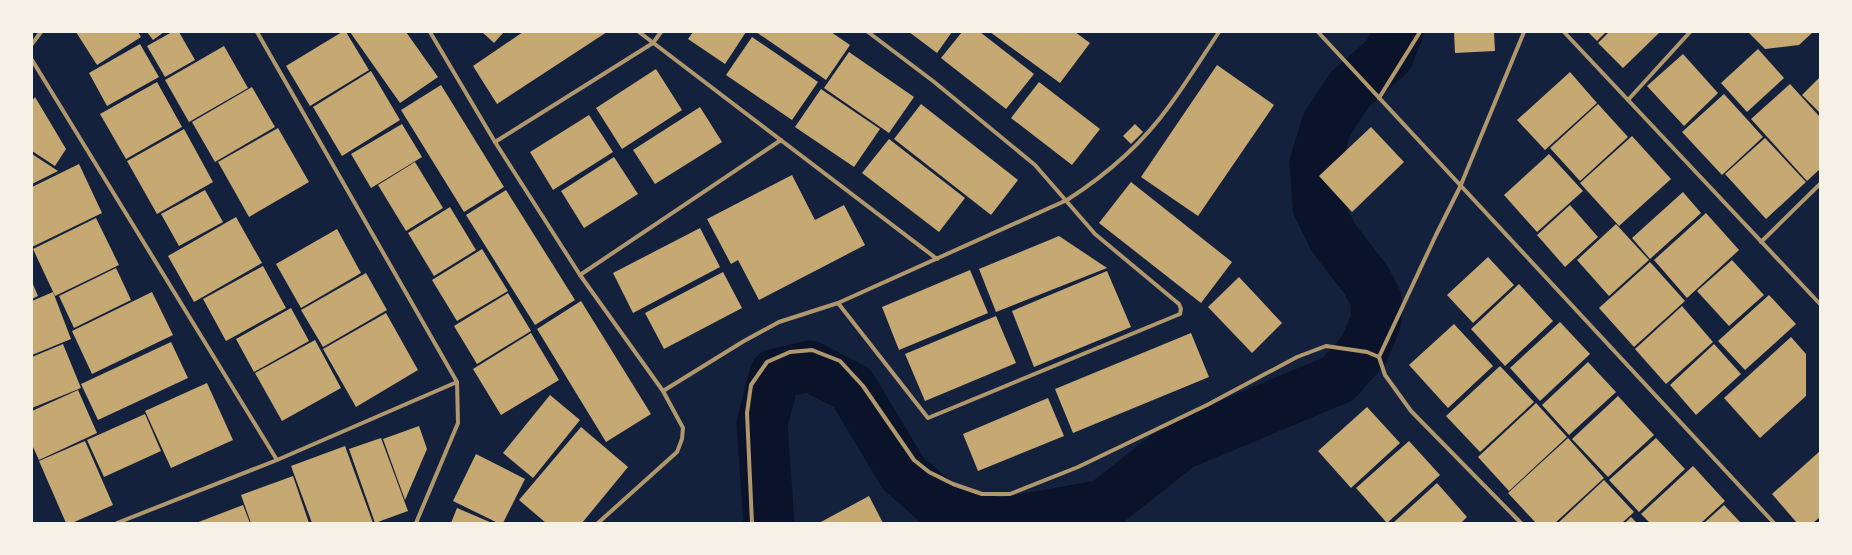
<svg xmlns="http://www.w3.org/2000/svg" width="1852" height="555" font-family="Rubik,sans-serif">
  <rect width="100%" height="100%" fill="#14213d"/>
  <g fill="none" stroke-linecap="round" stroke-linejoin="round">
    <g stroke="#0b132b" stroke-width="51">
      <path d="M769,523l-7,-99 13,-50 35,-8 42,22 51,85 39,34 54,16"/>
      <path d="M1002,523l102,-18 76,-60 158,-66 26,-29 12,-29v-22l-10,-19 -33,-43 -15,-31 -3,-43 12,-39 24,-36 37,-32 10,-24"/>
    </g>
  </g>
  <g fill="#c6a872">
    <path d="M76,32h62l3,5 -44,28z"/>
    <path d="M147,32h17l-11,8z"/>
    <path d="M172,32h7l16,28 -30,17 -18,-31z"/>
    <path d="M342,32h4l23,38 -59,36 -24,-40z"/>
    <path d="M350,32h56l32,45 -38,26z"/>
    <path d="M482,32h22l-10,11z"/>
    <path d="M523,32h84l-110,72 -24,-38z"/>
    <path d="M693,32h53l-21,32 -37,-25z"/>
    <path d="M756,32h75l19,13 -24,35z"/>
    <path d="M909,32h43l-15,21z"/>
    <path d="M962,32h18l54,42 -28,35 -65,-51z"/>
    <path d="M990,32h85l15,11 -30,40z"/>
    <path d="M1454,32h40l1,19 -40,2z"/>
    <path d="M1588,32h18l-9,9z"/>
    <path d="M1609,32h51l-37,36 -25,-25z"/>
    <path d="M1748,32h63l1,1 -13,12 -34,4z"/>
    <path d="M752,37l66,45 -26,38 -66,-45z"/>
    <path d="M140,44l19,33 -52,29 -18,-33z"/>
    <path d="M224,46l24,42 -59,34 -24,-42z"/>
    <path d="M1758,49l26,29 -37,34 -26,-29z"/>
    <path d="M849,52l65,45 -25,36 -65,-45z"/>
    <path d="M1683,54l35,39 -34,33 -37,-40z"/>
    <path d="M1217,65l57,40 -76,111 -57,-39z"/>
    <path d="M656,69l26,41 -60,39 -26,-41z"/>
    <path d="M371,71l29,49 -58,36 -29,-49z"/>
    <path d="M1570,72l27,31 -52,47 -28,-30z"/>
    <path d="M1820,77v36l-18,-18z"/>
    <path d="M157,82l25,45 -56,32 -26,-45z"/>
    <path d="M1039,82l61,47 -28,36 -61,-47z"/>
    <path d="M1790,84l30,33v52l-13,12 -56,-62z"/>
    <path d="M441,85l63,102 -40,25 -63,-102z"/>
    <path d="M252,87l23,40 -60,35 -23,-40z"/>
    <path d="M821,89l59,40 -26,38 -59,-40z"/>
    <path d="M1724,94l39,43 -41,38 -40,-43z"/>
    <path d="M35,97l31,52 -11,17 -23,-15v-50z"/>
    <path d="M921,104l97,76 -27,35 -97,-76z"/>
    <path d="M1598,104l30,33 -48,44 -30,-33z"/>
    <path d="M700,107l22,35 -67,42 -22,-34z"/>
    <path d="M589,115l24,37 -60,38 -23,-38z"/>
    <path d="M402,124l20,33 -51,31 -20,-34z"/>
    <path d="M1135,124l8,8 -12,12 -8,-8z"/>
    <path d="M1371,127l33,35 -52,50 -33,-36z"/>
    <path d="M278,128l31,54 -60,35 -31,-55z"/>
    <path d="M184,129l29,53 -56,32 -30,-53z"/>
    <path d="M1632,136l39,43 -52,47 -39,-43z"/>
    <path d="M1765,138l41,44 -40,37 -41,-45z"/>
    <path d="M889,139l76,59 -26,34 -77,-59z"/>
    <path d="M32,154l26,17 -26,13z"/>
    <path d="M1549,154l34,37 -46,41 -33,-37z"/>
    <path d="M614,157l24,37 -54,34 -23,-37z"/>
    <path d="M415,162l28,46 -37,23 -28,-46z"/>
    <path d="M79,164l23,49 -70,34v-60z"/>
    <path d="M792,175l23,45 29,-15 21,40 -106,55 -21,-40 -7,4 -24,-45z"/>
    <path d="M1131,182l101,80 -31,41 -102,-80z"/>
    <path d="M205,190l18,32 -44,24 -18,-32z"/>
    <path d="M506,190l69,110 -40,25 -69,-110z"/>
    <path d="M1683,192l18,21 -51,46 -18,-21z"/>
    <path d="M1570,205l28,32 -33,30 -28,-32z"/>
    <path d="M450,207l26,43 -42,26 -26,-43z"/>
    <path d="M1706,213l33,37 -52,48 -33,-38z"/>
    <path d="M236,217l26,46 -68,39 -26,-46z"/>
    <path d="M96,218l23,47 -64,31 -22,-47z"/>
    <path d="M1616,224l33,36 -40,36 -32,-36z"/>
    <path d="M700,228l20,39 -87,46 -20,-40z"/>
    <path d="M337,229l24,44 -60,35 -25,-44z"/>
    <path d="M1059,236l48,32 -111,44 -17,-43z"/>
    <path d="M482,249l26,42 -51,30 -25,-41z"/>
    <path d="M1488,257l26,28 -41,38 -26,-28z"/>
    <path d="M1732,260l32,35 -35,31 -32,-35z"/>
    <path d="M1650,262l35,39 -51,46 -35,-39z"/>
    <path d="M263,266l23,42 -60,33 -23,-42z"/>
    <path d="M116,268l15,32 -57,28 -15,-32z"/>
    <path d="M970,270l18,43 -89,37 -17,-43z"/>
    <path d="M1107,271l24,56 -97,40 -22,-56z"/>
    <path d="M723,272l19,36 -78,41 -19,-36z"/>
    <path d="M366,273l21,37 -64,37 -22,-37z"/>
    <path d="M1239,277l43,46 -30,30 -44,-46z"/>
    <path d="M32,282l6,14 -6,3z"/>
    <path d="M1519,284l34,37 -48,45 -34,-37z"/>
    <path d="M53,292l18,47 -39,16v-54z"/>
    <path d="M152,292l21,43 -81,39 -20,-43z"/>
    <path d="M508,293l23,38 -54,33 -23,-38z"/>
    <path d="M1769,295l27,29 -51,46 -27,-29z"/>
    <path d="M581,301l70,113 -45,28 -69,-113z"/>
    <path d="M1682,306l31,36 -47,42 -31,-35z"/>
    <path d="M291,308l18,33 -55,31 -18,-33z"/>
    <path d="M386,313l32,57 -62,37 -33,-58z"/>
    <path d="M996,316l20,47 -91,38 -20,-47z"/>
    <path d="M1560,322l30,32 -50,47 -30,-33z"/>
    <path d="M1454,324l39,42 -45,42 -39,-43z"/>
    <path d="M531,333l28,47 -58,35 -28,-46z"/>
    <path d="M1191,333l18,44 -136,56 -18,-44z"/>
    <path d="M1791,337l15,17v42l-46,42 -36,-40z"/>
    <path d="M315,340l26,48 -59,33 -27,-48z"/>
    <path d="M171,342l17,36 -90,42 -17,-36z"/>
    <path d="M63,344l18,44 -49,20v-51z"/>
    <path d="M1714,344l27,30 -45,41 -26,-30z"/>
    <path d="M1588,362l28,30 -47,43 -27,-30z"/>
    <path d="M1500,366l34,36 -54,50 -34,-36z"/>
    <path d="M207,383l26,57 -62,28 -26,-57z"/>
    <path d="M78,390l19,43 -58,27 -7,-15v-34z"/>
    <path d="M550,395l30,25 -47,58 -30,-25z"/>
    <path d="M1618,396l36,39 -46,42 -36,-38z"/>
    <path d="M1048,398l16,38 -86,35 -15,-37z"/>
    <path d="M1536,403l31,34 -58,54 -31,-34z"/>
    <path d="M1367,407l33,36 -49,45 -33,-37z"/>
    <path d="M145,414l16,37 -57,26 -17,-37z"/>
    <path d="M419,426l8,23 -22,51 -22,-61z"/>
    <path d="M581,427l47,40 -46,56h-36l-27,-23z"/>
    <path d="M381,438l27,73 -33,12 -26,-74z"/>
    <path d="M1568,438l36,40 -49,45h-19l-28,-30z"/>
    <path d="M1656,438l29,31 -46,43 -30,-32z"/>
    <path d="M85,441l28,64 -41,18h-6l-27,-62z"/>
    <path d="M1409,441l31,34 -53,48 -31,-35z"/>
    <path d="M345,446l28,77h-61l-21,-57z"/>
    <path d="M1820,451v66l-7,6h-16l-25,-29z"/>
    <path d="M476,454l49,25 -22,44h-5l-45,-22z"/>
    <path d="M1693,466l32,35 -24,22h-51l-9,-9z"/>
    <path d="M293,476l16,47h-58l-10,-28z"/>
    <path d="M1604,480l30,32 -12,11h-64z"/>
    <path d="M1437,483l30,34 -6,6h-68z"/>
    <path d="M869,496l14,27h-64z"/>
    <path d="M243,505l7,18h-54z"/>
    <path d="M1724,505l17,18h-37z"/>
    <path d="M457,508l35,15h-41z"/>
    <path d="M1631,517l6,6h-12z"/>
  </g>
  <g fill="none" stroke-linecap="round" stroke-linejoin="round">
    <g stroke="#b1986c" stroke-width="4">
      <path d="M257,32l200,350 1,41 -42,100"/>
      <path d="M430,32l65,110 85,133 83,116 20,37 -1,11 -5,13 -79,71"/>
      <path d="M639,32l298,227"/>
      <path d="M1318,32l456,491"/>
      <path d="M1564,32l256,272"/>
      <path d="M32,44l9,-12"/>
      <path d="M32,60l245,400"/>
      <path d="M1379,98l41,-66"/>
      <path d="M1628,100l62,-68"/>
      <path d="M495,142l158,-99 8,-11"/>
      <path d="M1761,242l59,-58"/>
      <path d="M580,275l201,-135"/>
      <path d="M838,303l90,115 252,-104 1,-5 -2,-5 -84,-70 -60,-69 -102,-84 -65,-49"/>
      <path d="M1379,357l57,-122 24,-48 64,-155"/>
      <path d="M1379,357l6,18 26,36 110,112"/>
      <path d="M663,391l81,-50 35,-19 59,-19 229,-103c39,-25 76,-57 103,-95 17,-23 33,-49 49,-73"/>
      <path d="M117,523l160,-63 180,-78"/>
      <path d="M752,523l-5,-110 4,-28 16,-23 23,-10 22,-2 28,11 23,25 51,74 15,12 24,12 29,10h28l68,-27 129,-62 90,-48 29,-11 41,6 12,5"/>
    </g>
  </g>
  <rect width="1852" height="555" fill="none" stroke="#f6f1e7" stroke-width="66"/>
</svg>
